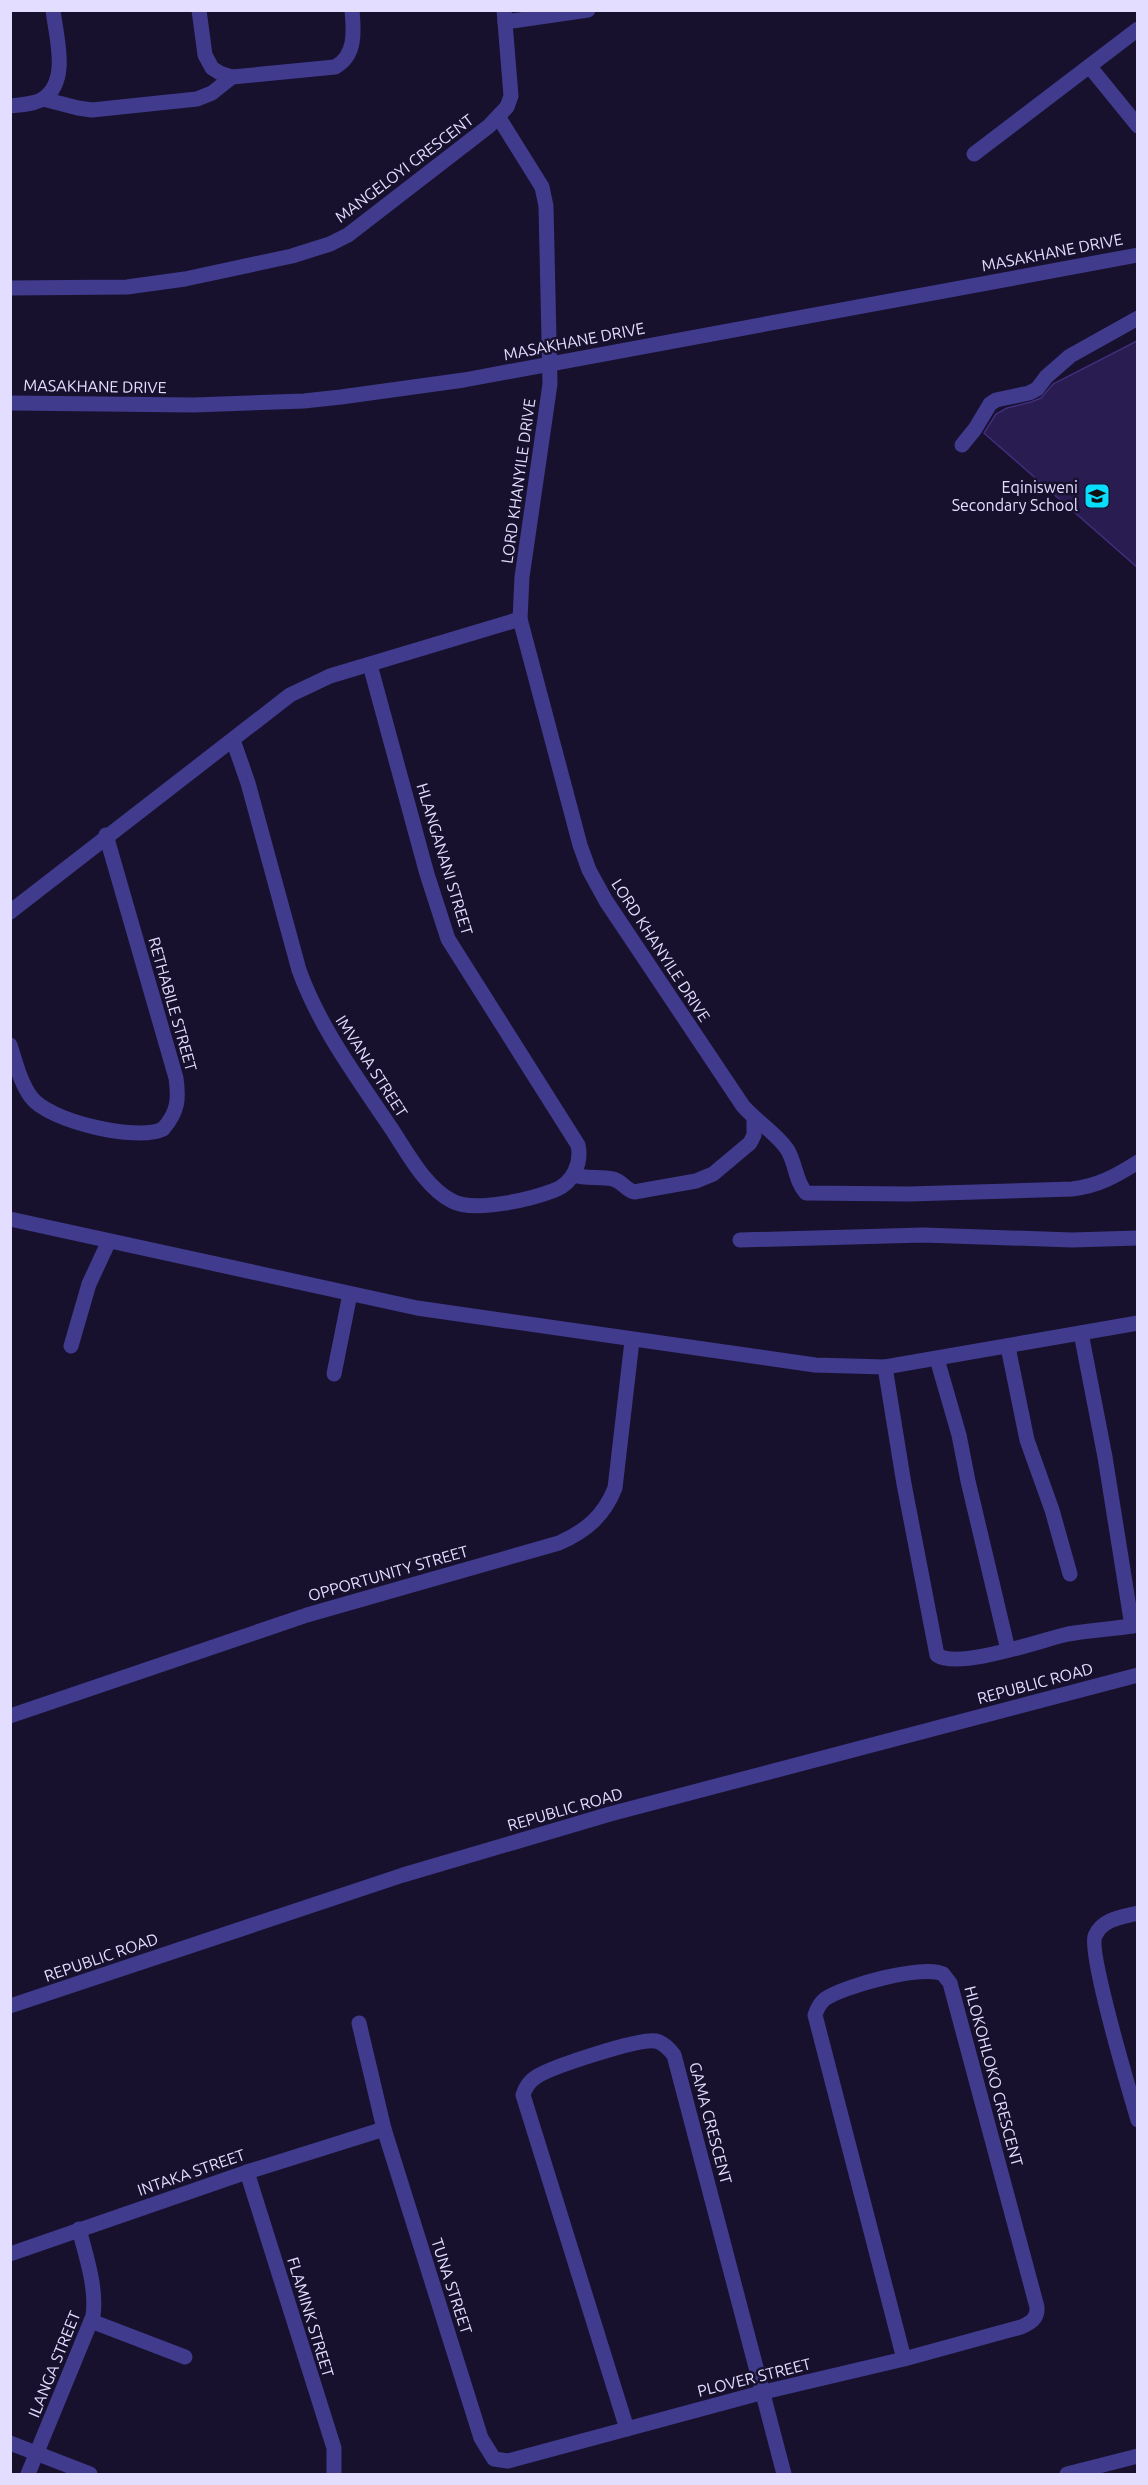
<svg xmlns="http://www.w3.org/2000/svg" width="1148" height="2485" font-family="Ubuntu,sans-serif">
  <rect width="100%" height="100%" fill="#17112e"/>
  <path fill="#281c50" stroke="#402d7c" stroke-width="1.5" d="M1137,341v226l-153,-134 12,-19 11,-6 24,-6 10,-4 12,-14z"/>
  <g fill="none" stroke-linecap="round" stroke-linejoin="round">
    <g stroke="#413b8e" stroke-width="15">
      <path d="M199,10l6,45 7,13 8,5 12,4 103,-10c21,-11 19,-36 17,-57"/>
      <path d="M505,22l83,-12"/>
      <path d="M1090,67l48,59"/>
      <path d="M43,99l35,9 14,2 105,-11 15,-6 20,-16"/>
      <path d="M10,106c11,-1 24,-2 33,-7 27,-18 13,-62 10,-89"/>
      <path d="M499,118l43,69 4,19 4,178 -28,193 -2,42 60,226 9,25 17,31 137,205c14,16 32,26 44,43 9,14 8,32 19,44l103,1 163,-5c26,-3 44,-13 66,-27"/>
      <path d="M974,154l164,-125"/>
      <path d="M10,288l117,-1 58,-8 107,-23 38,-12 18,-9 141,-109 18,-19 4,-11 -7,-86"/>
      <path d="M10,403l184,2 110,-4 37,-4 123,-17 674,-125"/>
      <path d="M962,445l13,-16 15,-25 6,-4 33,-7 8,-4 9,-12 24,-21 68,-38"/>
      <path d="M233,740l15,43 51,187c21,58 57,106 92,158 16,24 34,59 61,73 23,12 80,-2 103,-11 18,-7 27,-27 23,-45l-130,-206 -21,-65 -57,-209"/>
      <path d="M10,912l280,-217 40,-19 190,-57"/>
      <path d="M10,1045c6,18 10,37 21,52 17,24 106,45 132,32 15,-17 16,-30 13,-51l-70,-243"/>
      <path d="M573,1175c14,4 27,1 40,4 10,3 12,10 21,13l62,-11 17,-7 37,-31 4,-8v-15"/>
      <path d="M10,1219l407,89 398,57 70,2 253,-44"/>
      <path d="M740,1240l183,-5 149,5 66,-2"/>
      <path d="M1081,1333l24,124 27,169"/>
      <path d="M71,1346l18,-62 20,-43"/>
      <path d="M1008,1347l19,93 25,70 18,64"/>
      <path d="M937,1359l22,76 9,46 40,169"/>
      <path d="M885,1367l19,117 33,171c22,15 104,-15 131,-21 23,-4 47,-5 70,-9"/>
      <path d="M334,1374l16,-80"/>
      <path d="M10,1716l297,-101 252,-72c27,-12 45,-27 56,-55l17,-147"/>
      <path d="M1138,1913c-16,4 -36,6 -43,23 -7,17 35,157 43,184"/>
      <path d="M10,2006l393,-131 207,-61 528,-139"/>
      <path d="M359,2023l25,106 97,309 13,21 14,2 256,-69 140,-33 117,-32c9,-4 17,-8 16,-20l-87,-324 -7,-9c-19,-10 -100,12 -118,25 -5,4 -8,10 -10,16l89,344"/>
      <path d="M247,2172l87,276v26"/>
      <path d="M10,2254l237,-82 137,-43"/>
      <path d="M91,2321l94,36"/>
      <path d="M627,2429l-104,-334c2,-7 7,-14 13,-18 15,-10 103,-39 120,-36 8,2 13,8 18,14l110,419"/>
      <path d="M10,2443l80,31"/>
      <path d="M28,2474l65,-158c4,-28 -7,-60 -14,-87"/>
      <path d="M1067,2474l71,-18"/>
    </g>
  </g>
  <defs>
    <g id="school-square" transform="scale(1.35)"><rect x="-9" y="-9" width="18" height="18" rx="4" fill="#0adeff" stroke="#17112e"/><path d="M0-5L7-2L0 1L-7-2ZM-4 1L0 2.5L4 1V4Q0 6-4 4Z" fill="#111"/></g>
  </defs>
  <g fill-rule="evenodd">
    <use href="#school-square" x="1097" y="496"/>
  </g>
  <g text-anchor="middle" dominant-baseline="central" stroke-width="5" stroke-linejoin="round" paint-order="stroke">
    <g font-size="16" fill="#e3deff" stroke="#17112e">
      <text transform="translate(404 168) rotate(-37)">MANGELOYI CRESCENT</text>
      <text transform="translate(1052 252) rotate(-11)">MASAKHANE DRIVE</text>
      <text transform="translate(574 341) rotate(-11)">MASAKHANE DRIVE</text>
      <text transform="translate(95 386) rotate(1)">MASAKHANE DRIVE</text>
      <text transform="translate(518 481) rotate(-82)">LORD KHANYILE DRIVE</text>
      <text transform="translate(445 859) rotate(73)">HLANGANANI STREET</text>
      <text transform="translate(661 950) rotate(57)">LORD KHANYILE DRIVE</text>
      <text transform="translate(173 1004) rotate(74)">RETHABILE STREET</text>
      <text transform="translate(372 1066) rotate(57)">IMVANA STREET</text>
      <text transform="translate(388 1573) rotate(-16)">OPPORTUNITY STREET</text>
      <text transform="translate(1035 1683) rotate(-15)">REPUBLIC ROAD</text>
      <text transform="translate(565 1809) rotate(-16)">REPUBLIC ROAD</text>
      <text transform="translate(101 1957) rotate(-19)">REPUBLIC ROAD</text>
      <text transform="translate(994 2076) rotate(75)">HLOKOHLOKO CRESCENT</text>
      <text transform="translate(711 2123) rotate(75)">GAMA CRESCENT</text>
      <text transform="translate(191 2172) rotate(-19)">INTAKA STREET</text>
      <text transform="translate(452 2286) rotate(72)">TUNA STREET</text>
      <text transform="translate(311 2317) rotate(73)">FLAMINK STREET</text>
      <text transform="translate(54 2364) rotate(-68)">ILANGA STREET</text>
      <text transform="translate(754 2377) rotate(-14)">PLOVER STREET</text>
    </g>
    <g font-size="16" fill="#e3deff" stroke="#17112e" text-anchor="end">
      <text x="1078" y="487">Eqinisweni<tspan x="1078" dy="18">Secondary School</tspan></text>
    </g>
  </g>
  <rect width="1148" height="2485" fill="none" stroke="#e3deff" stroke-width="24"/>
</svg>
